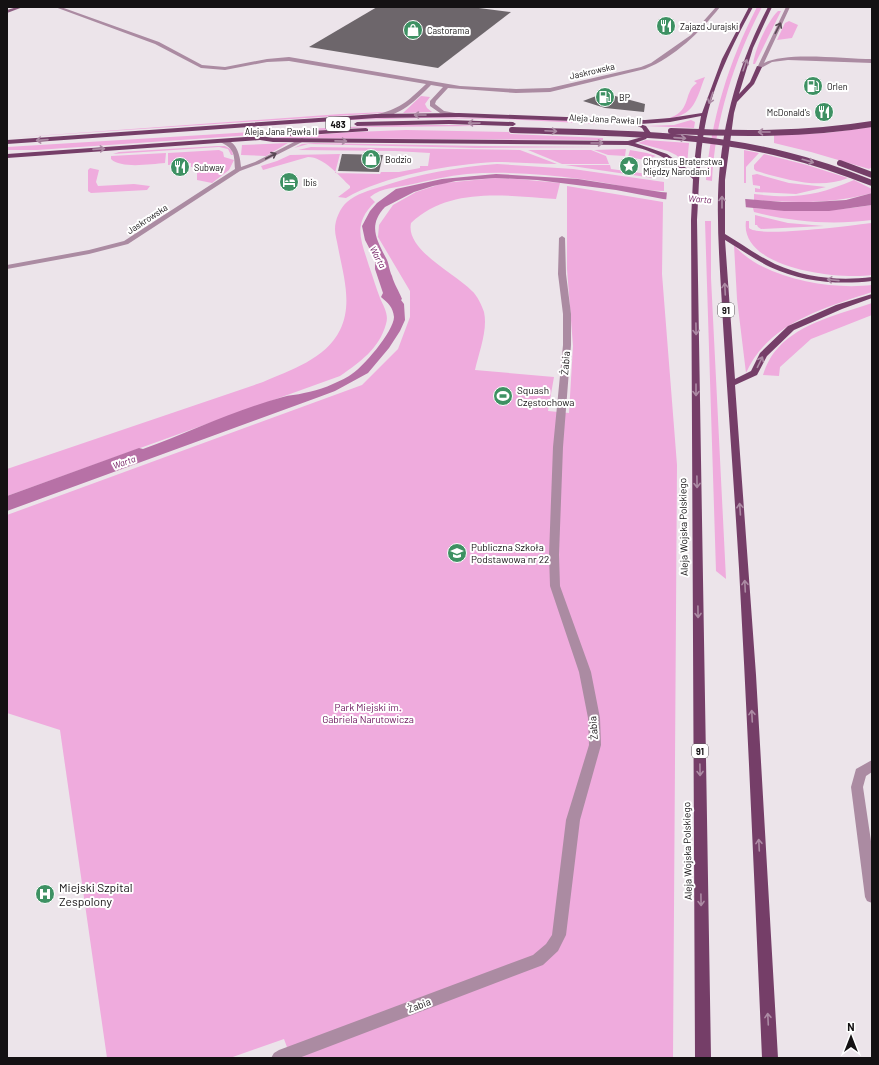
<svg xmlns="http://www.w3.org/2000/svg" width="879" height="1065" font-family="Barlow,sans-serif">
  <rect width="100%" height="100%" fill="#ece4ea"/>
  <g fill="#efabdd">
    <path d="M757,7h5c-28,53 -47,113 -50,174l-6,-1c5,-61 23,-119 51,-173z"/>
    <path d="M778,11h3l-26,53h-2c2,-15 14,-42 25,-53z"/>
    <path d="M789,21l9,4 -6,13 -15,2 8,-17z"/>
    <path d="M705,77c-4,9 -7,23 -14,31 -15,18 -60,12 -81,11 19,-3 54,8 70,-7 9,-8 6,-22 17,-29l-3,-2z"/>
    <path d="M421,96l9,1 -5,7 2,4 5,4 -29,1z"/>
    <path d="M386,112l-5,1 -374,25 334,-24z"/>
    <path d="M423,117l77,1 98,4v2l-97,-5 -77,-1 -76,2 -84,6 84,-7z"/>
    <path d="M691,120l4,2 -1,6 -49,-2 29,-1z"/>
    <path d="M395,125h63l133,6 -111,-5 -111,1 -332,23h-30v-3l295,-18z"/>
    <path d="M872,127v40l-3,2 -58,-17 -37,-9v-8l52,-2z"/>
    <path d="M406,130l103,2 1,2 93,4v2l-334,-2 86,-6z"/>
    <path d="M646,140l43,3 -2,21 -11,-9 -8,-4 -30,-8z"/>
    <path d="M288,143l-22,13 -25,-1 1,-10z"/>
    <path d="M315,143l167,3 122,1 -129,1 -167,-4 -14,4 8,-4z"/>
    <path d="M217,146h8l7,4 1,5h-2l-3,-6 -9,-2 -106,7 6,-2z"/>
    <path d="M311,147l209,3 37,14c-21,0 -41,-2 -62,-2 -42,2 -113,14 -149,36l-8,-1 12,-9v-2c-11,-10 -26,-29 -42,-29l-45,13 -2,-4 16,-5 13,-6 50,-1 -5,19 45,1 1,-2h18l21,-4v-2h8l2,-13 -35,-2 -97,-1z"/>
    <path d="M626,149l-1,7 -17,-1 -14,-5z"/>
    <path d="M219,150l4,2 1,5 10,3 -5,10 -17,13 -15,-3v-13h-6v-4l-23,2v-12z"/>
    <path d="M528,150h63l15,6 3,8h-47z"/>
    <path d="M630,150l17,3 9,3 -11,4 -17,-3z"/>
    <path d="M744,150l15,3 -13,14v16h-2z"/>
    <path d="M166,153l-1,10c-14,1 -44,6 -54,-4v-3z"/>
    <path d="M764,154l43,11 41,13c-29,12 -63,1 -92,-7l-2,-2v-4z"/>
    <path d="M497,164l76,5 91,13v9c-28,0 -56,-9 -84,-12 -37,-5 -76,-8 -113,-5 -19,2 -36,6 -54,10 -16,4 -31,3 -43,13l5,5c-23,22 -14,38 -6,64 4,11 7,22 11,32 4,9 9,17 6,26 -7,25 -26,38 -46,52l-333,120v-27l256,-87c27,-12 63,-23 77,-52 13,-26 3,-56 -2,-83 -1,-6 -3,-12 -3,-18 0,-9 5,-21 12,-27 9,-8 23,-12 33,-15 38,-13 77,-20 117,-23z"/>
    <path d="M565,165h45l1,4 44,6 -2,3z"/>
    <path d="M90,168l9,2 -3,12 2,4 36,-2 16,2 -3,4 -56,3 -3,-2v-21z"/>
    <path d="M757,174l32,9 37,4 -30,7 -41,-2v-4l5,1v-3l-7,-1 -1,-10z"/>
    <path d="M495,178l22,1 43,4 -4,16c-49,-3 -106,-13 -145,24 -6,27 45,51 61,68 5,4 10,15 12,21 4,18 -5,40 -9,58l79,7 -6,34 21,2 4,-67 -6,-77v-83l96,16 -1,72 15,191 -4,593h-382l-7,-19 -54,19h-123l-47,-328 -53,-17v-198l355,-130 36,-36 12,-32v-26l-32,-54 1,-12 14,-20 23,-13 28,-9z"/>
    <path d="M854,180l18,9v4c-39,11 -78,10 -118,7v-6c41,5 62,2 100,-14z"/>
    <path d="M872,205v15c-40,5 -79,2 -118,-8l-1,-4c41,4 79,4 119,-3z"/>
    <path d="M755,215l33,8 36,3 -63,3 -3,-2 -1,-2h-2z"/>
    <path d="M705,221h6v57l15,301 -10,-8z"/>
    <path d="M746,221h3v7c10,10 105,-3 123,-5v52c-32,5 -133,-6 -126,-54z"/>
    <path d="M734,245c29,34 96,45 138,40v7c-48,16 -104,31 -126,81l-9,-74z"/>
    <path d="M872,303v12l-61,24 -31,28 -1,9 -16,-1c3,-10 8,-20 15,-27 23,-26 63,-34 94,-45z"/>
  </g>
  <path fill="#b771a6" d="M496,174l82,5 83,13 121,10h31l33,-2 26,-7v12l-43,6h-45l-121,-12 -47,-9 -79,-10 -42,-2 -39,3 -23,5 -19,6 -29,15c-17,18 -9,32 1,51 3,5 3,12 6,18 2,8 7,15 10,23l-1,1 3,4 1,16 -5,11 -11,17 -21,25 -33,18 -16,6 -312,114v-15l132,-48 4,1c47,-17 92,-39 140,-52 6,-2 14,-2 21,-4 16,-3 31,-9 45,-17 13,-7 45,-45 45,-59 -1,-10 -6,-14 -13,-20l2,-4 -8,-24v-10l-10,-19 -3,-14 8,-15 7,-8 19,-14 46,-10z"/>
  <path fill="#ece4ea" d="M667,191l78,6 1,12 -80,-7z"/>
  <g fill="#6d666b">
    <path d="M377,7h94l40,5 -73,56 -129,-21z"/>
    <path d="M604,93l41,11 -1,8 -39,-4 -22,-7z"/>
    <path d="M342,154l41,1 -4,17 -41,-1z"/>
  </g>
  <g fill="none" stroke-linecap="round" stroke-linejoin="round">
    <g fill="#ab8ba2" fill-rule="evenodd">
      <path d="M55,7h6l98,35 43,23 23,2 42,-8 22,-2 171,29 56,3 34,-1 91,-21 10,-4 40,-28 25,-28h4c-20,25 -45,50 -75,62l-95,23 -34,1 -68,-5 -12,13 -1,3 9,7 17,3v2l-2,1 -19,-4 -10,-7v-5l13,-14 -12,-2c-15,15 -33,34 -57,32v-2c26,-6 33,-13 52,-31l-137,-23 -22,1 -42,8 -24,-2 -46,-24z"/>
      <path d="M786,7h4l-26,56c22,-12 81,-4 108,-4v4l-84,-3 -16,2 -11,6h-4z"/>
      <path d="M302,138l3,2 -1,1 -45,23 -19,7 -112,73 -39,10 -82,15v-4l82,-15 35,-9 111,-72c-1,-15 0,-20 -15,-27v-2c16,-2 20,14 21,27l14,-5z"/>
      <path d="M562,236l3,2 1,36 5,40v31l-8,102 -4,108 1,31 31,86 9,46 1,27 -21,75 -14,115 -8,16 -15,14 -244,93h-28l3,-5 5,-3 254,-95 13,-11 6,-9 14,-115 23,-75 -1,-27 -9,-46 -29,-86 -1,-31 4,-108 10,-102v-31l-5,-40 1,-36z"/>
      <path d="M872,760v12l-6,4 -3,11 9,61v55l-5,-2 -2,-4 -14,-110 5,-18z"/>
    </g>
    <path fill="#8c5e80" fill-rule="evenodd" d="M17,7h6l-16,6v-3z"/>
    <g fill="#753e68" fill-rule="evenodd">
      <path d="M749,7h4c-20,37 -40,77 -48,119 -6,31 -6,63 -8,94l14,838h-16l-4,-838 2,-41c-21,-19 -37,-27 -65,-34l-355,-3 -13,-2 -253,18v-4l253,-18 13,2 355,3 14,-4 3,-4 -3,-5 -11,-5 -172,-6 -83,1 -369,26v-4l369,-26 83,-1 186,7 25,-2 32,-5 20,-54zM701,116l-4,23 -4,34 -26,-19 -32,-11 11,-4 5,-6 -5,-7 -6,-2 30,-2z"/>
      <path d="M768,7h4l-19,41 -14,46 11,-12 7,-16 5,1 -8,17 -17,18 -3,11 -9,67v54c17,10 33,22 50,30 31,14 64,17 97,13v4c-34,4 -70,1 -102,-14 -16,-8 -30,-18 -45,-27l10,139 16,-8 9,-18 28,-27 48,-21 36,-11v4l-30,11 -48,21 -27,26 -10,19 -22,10 21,290 22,383h-16c-7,-163 -14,-327 -23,-490 -5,-82 -11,-163 -16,-244 -2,-43 -6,-85 -5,-128 2,-66 19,-130 50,-189z"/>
      <path d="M449,120l64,2 3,2 -3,2 -64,-2 -92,2 -3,-2 3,-2z"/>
      <path d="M366,128l2,1v2l-78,5 -3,-2 3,-2z"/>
    </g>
    <g stroke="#753e68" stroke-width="6">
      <path d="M512,130c91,3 185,2 274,25 29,7 58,17 86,28"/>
      <path d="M671,131c67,3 134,4 201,-7"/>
      <path d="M840,163l32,12"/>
    </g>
  </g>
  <defs><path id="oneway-shaft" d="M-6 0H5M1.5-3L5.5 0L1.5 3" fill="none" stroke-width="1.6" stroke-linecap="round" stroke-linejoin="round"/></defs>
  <g stroke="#584853">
    <use href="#oneway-shaft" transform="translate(778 28) rotate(-63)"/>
    <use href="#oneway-shaft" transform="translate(271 156) rotate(-28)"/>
  </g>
  <g stroke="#ac8ba4">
    <use href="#oneway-shaft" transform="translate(745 65) rotate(-71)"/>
    <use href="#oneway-shaft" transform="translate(711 98) rotate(109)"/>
    <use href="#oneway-shaft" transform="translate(420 115) rotate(180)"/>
    <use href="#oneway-shaft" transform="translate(474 123) rotate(-179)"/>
    <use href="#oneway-shaft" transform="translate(551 131) rotate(3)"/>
    <use href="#oneway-shaft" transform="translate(764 132) rotate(180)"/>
    <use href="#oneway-shaft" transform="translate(680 138) rotate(4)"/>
    <use href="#oneway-shaft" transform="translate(42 140) rotate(176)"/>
    <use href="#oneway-shaft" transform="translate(341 141) rotate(1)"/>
    <use href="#oneway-shaft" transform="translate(597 143)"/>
    <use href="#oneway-shaft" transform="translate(99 149) rotate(-4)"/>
    <use href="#oneway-shaft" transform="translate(808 161) rotate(16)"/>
    <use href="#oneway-shaft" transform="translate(722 202) rotate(-90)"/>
    <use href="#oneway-shaft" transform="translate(833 280) rotate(-174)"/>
    <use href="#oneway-shaft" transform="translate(725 289) rotate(-93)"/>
    <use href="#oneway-shaft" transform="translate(696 329) rotate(89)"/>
    <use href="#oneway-shaft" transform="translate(760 362) rotate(-64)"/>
    <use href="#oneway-shaft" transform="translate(696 390) rotate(90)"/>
    <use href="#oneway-shaft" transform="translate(697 482) rotate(89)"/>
    <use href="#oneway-shaft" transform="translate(740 509) rotate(-94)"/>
    <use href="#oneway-shaft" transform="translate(745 586) rotate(-93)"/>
    <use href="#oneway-shaft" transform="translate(698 612) rotate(89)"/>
    <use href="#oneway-shaft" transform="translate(752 716) rotate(-93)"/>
    <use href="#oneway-shaft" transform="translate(700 770) rotate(89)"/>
    <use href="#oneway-shaft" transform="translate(759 845) rotate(-93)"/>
    <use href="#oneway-shaft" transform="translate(701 900) rotate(89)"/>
    <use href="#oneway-shaft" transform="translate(768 1019) rotate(-93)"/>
  </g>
  <defs>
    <g id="restaurant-disc" transform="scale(1)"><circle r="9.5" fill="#3e9163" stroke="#fff"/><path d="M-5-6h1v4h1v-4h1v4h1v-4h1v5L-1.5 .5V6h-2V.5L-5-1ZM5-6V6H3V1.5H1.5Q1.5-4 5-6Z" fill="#fff"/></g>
    <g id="shop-disc" transform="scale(1)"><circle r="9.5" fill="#3e9163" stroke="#fff"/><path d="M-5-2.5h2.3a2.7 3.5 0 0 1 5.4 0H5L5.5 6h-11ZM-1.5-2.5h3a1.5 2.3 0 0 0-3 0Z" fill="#fff"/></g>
    <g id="fuel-disc" transform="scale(1)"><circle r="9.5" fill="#3e9163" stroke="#fff"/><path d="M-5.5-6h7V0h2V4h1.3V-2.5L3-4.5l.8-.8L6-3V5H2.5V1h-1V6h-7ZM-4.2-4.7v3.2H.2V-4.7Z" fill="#fff"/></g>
    <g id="sight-disc" transform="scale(1)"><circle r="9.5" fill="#3e9163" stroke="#fff"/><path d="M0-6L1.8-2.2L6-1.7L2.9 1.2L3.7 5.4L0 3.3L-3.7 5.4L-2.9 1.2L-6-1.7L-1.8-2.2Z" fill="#fff"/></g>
    <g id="hotel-disc" transform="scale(1)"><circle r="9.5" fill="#3e9163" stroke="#fff"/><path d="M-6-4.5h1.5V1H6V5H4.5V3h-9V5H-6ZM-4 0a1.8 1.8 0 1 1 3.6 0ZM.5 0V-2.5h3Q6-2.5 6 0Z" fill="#fff"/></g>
    <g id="stadium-disc" transform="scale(1)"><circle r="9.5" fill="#3e9163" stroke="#fff"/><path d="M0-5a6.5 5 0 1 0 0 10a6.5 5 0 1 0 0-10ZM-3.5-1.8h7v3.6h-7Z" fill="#fff"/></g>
    <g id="school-disc" transform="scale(1)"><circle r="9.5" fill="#3e9163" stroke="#fff"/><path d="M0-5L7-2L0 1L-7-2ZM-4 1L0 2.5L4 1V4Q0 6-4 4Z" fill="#fff"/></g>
    <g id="hospital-disc" transform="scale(1)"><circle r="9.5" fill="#3e9163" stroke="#fff"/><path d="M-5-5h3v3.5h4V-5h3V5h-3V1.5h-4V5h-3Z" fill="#fff"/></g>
  </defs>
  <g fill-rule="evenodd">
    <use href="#restaurant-disc" x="666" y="26"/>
    <use href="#shop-disc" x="413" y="30"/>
    <use href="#fuel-disc" x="813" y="86"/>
    <use href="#fuel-disc" x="605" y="97"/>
    <use href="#restaurant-disc" x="824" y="112"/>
    <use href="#shop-disc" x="371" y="159"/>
    <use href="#sight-disc" x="629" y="166"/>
    <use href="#restaurant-disc" x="180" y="167"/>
    <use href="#hotel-disc" x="289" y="182"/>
    <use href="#stadium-disc" x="503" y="396"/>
    <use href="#school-disc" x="457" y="553"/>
    <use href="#hospital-disc" x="45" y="894"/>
  </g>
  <g text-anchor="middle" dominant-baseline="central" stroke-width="4" stroke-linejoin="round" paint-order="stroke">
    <g font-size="9" fill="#141113" stroke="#fff" text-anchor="start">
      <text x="680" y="26">Zajazd Jurajski</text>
      <text x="427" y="30">Castorama</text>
      <text x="827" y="86">Orlen</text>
      <text x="619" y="97">BP</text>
      <text x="810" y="112" text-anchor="end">McDonald's</text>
      <text x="385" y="159">Bodzio</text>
      <text x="643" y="161">Chrystus Braterstwa<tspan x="643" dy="10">Między Narodami</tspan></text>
      <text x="194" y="167">Subway</text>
      <text x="303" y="182">Ibis</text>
    </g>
    <g font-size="9" fill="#141113" stroke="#fff">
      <text transform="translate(592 71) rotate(-13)">Jaskrowska</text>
      <text transform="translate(605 119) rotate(3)">Aleja Jana Pawła II</text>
      <text x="281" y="131">Aleja Jana Pawła II</text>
      <text transform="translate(147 219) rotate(-33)">Jaskrowska</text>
    </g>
    <g fill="#fff" stroke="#5a585a" stroke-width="1">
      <rect x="326" y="117" width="24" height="14" rx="3"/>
      <rect x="718" y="303" width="16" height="14" rx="3"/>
      <rect x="692" y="744" width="16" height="14" rx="3"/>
    </g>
    <g font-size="9" font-weight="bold" fill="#141113">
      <text x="338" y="124">483</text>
      <text x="726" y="310">91</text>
      <text x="700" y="751">91</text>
    </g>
    <g font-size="9" font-style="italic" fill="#6e195e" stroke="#fff">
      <text transform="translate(700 199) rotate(5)">Warta</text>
      <text transform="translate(378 257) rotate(62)">Warta</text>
      <text transform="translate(124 462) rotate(-20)">Warta</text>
    </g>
    <g font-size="10" fill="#141113" stroke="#fff">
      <text transform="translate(565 363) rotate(-85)">Żabia</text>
      <text transform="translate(683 527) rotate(-91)">Aleja Wojska Polskiego</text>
      <text transform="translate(593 728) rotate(-94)">Żabia</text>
      <text transform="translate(687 851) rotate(-91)">Aleja Wojska Polskiego</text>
      <text transform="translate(419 1005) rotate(-21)">Żabia</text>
    </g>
    <g font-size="10" fill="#141113" stroke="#fff" text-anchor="start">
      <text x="517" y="390">Squash<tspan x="517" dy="12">Częstochowa</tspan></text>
      <text x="471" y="547">Publiczna Szkoła<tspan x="471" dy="12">Podstawowa nr 22</tspan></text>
    </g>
    <g font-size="10" fill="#6a145b" stroke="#fff">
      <text x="368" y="707">Park Miejski im.<tspan x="368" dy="12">Gabriela Narutowicza</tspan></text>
    </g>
    <g font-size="12" fill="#141113" stroke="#fff" text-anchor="start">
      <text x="59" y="887">Miejski Szpital<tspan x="59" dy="14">Zespolony</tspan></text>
    </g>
  </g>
  <rect width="879" height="1065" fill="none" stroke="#141113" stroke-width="16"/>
  <g transform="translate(851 1037)" stroke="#ffffff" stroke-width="3" paint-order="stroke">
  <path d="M0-3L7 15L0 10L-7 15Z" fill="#141113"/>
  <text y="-6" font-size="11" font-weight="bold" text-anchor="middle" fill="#141113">N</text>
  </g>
</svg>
